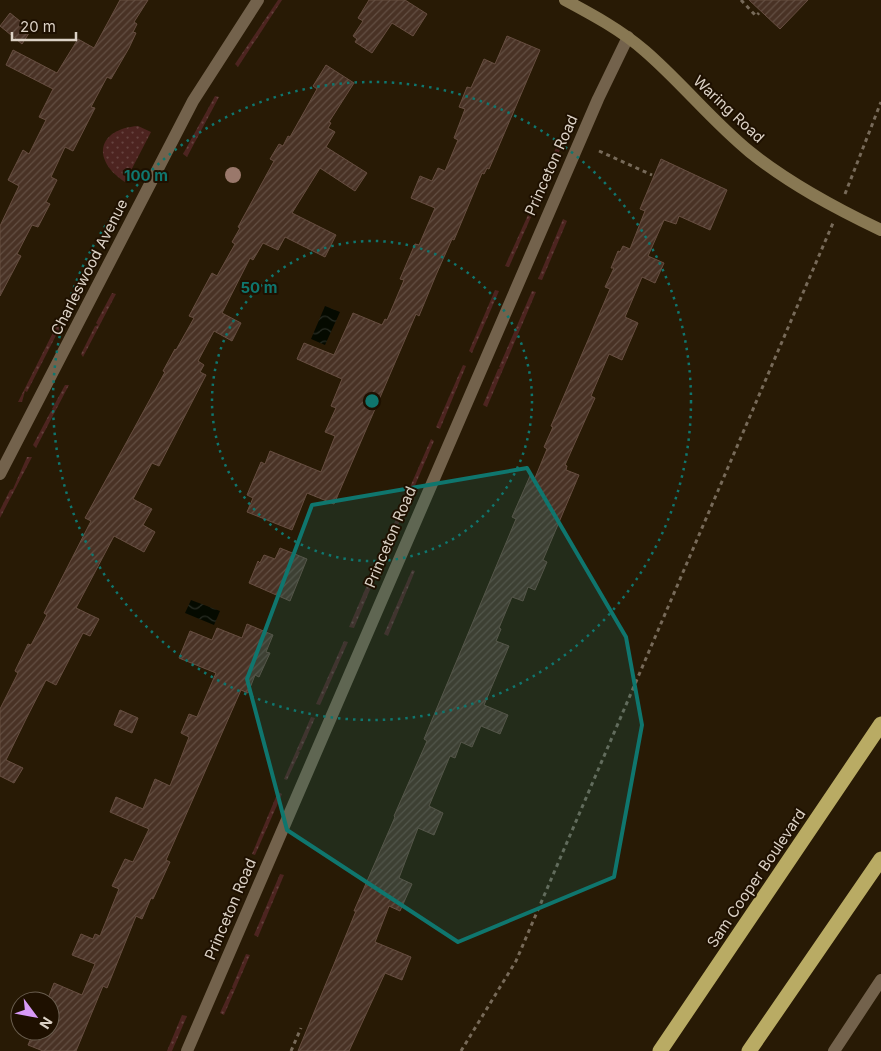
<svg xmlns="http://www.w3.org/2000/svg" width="881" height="1051" font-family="Inter,sans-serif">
  <defs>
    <pattern id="grass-dots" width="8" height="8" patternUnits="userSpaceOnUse" patternTransform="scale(1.25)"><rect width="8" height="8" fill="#4d2420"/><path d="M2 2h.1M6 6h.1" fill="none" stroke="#66433f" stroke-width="1.8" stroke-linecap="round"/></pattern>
    <pattern id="water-waves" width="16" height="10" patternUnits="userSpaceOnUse" patternTransform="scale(1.25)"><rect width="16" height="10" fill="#050a00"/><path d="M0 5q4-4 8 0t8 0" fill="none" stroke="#292d24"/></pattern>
    <pattern id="building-hatch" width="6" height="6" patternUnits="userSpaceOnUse" patternTransform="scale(1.25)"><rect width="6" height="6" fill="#493225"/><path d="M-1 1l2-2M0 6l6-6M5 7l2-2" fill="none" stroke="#634f43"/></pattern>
  </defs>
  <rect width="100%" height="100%" fill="#281a05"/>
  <g fill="url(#grass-dots)">
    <path d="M278,0h4l-44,67 -3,-3z"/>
    <path d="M215,96l4,1 -32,60 -4,-3z"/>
    <path d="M138,126l13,6 -26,50c-34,-22 -28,-53 13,-56z"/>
    <path d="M558,143l4,2 -25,59 -4,-2z"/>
    <path d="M528,215l3,2 -22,50 -4,-1z"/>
    <path d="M563,219l4,2 -25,59 -4,-1z"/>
    <path d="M78,283l3,4 -12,24 -2,-1 1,2 -41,80 -2,-1 -3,11h-4z"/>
    <path d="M495,290l4,1 -27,62 -3,-2z"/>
    <path d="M532,291l4,1 -49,115 -4,-2 15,-36 3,-1 -2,-1z"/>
    <path d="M112,293l4,1 -33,63 -2,-3 14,-28 3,-1 -2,-2z"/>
    <path d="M463,365l3,1 -26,63 -4,-2z"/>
    <path d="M65,385h4l-33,63 -3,-3 18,-34h3l-2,-2z"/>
    <path d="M431,439l3,2 -51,119 -4,-2z"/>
    <path d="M27,457h5l-32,61v-8l10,-20 3,-1z"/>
    <path d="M412,570l3,1 -27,65 -4,-2z"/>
    <path d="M373,571l4,2 -23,55 -5,-1z"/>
    <path d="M344,641l4,1 -28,63 -4,-1z"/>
    <path d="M311,717l4,1 -14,32 -3,1 2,1 -13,28 -3,-1z"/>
    <path d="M278,792l4,2 -27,61 -3,-1z"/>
    <path d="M280,874l4,1 -26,62 -4,-2z"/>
    <path d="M246,954l4,1 -26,60 -4,-2 11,-24h2l-1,-2z"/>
    <path d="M182,1015l5,1 -15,35h-5z"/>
  </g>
  <g fill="url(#water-waves)">
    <path d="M325,306l15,6 -15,33 -14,-6z"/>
    <path d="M191,600l29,11 -6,14 -29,-12z"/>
  </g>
  <g fill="url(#building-hatch)" stroke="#674e41">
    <path d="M120,0h28l-14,22 3,2 -4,8 3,1 -7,15 -18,31 -4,-2 -16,30 4,1 -22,43 -8,-4 -14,30 6,3 -11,22 4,2 -12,23 -6,-2 -15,29 4,2 -21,40v-70l19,-40 -11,-6 15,-30 6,4 17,-34 -7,-3 14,-28 -47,-24 7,-15 44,23 21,-34 16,9z"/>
    <path d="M369,0h36l22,14 -14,22 -21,-13 -20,30 -17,-11 2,-3 -4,-3 10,-15 -5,-3z"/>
    <path d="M749,0h59l-28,29z"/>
    <path d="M10,13l21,17 -9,14 -22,-18z"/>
    <path d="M507,36l33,14 -51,119 -2,-1 -3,6 -2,-1 -28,67 -2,-1 -16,36 -17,41 -3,-2 -82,190 -27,-11 -15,37 -45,-18 6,-14 -6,-3 14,-33 4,2 5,-13 51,21 14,-36 -10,-4 11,-24 -5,-2 11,-27 -45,-20 7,-16 30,12 19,-42 29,12 3,-6 2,1 17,-40 -4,-1 15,-35 4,1 16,-37 -24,-10 9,-22 12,5 6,-13 7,3 13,-31 -4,-2 11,-29 -6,-2 8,-20 4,1 13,-29 11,5z"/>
    <path d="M326,65l28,18 -25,39 2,1 -3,5 7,4 -9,15 41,26 -12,18 -35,-23 -28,45 44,22 -11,22 -40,-20 -7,13 -15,-7 -10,17 -3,-2 -28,55 19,10 -9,18 -18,-10 -16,30 6,4 -4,7 6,3 -47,91 -7,-3 -19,36 19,10 -9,16 12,7 -11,20 -30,-16 -38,72 23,11 -9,17 -7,-3 -27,52 -10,-5 -20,39 -20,41 17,8 -9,15 -14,-7v-67l18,-36 -3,-2 13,-27 3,1 16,-30 -3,-2 47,-92 -6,-3 80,-146 -2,-1 12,-22 1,1 18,-32 -5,-2 23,-43 5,3 18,-32 -3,-2 8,-14 -2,-1 36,-66 -4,-2 9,-15 4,2 5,-10 2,1 27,-48 -4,-3z"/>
    <path d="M661,159l66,31 -17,40 -31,-14 -3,8 -12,-4 -16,36 16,7 -9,20 -13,-6 -17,40 13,6 -16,37 -13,-6 -18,42 4,2 -30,67 2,1 -1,4 13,5 -36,85 4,2 -12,28 -7,-3 -5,14 -11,-4 -13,31 2,1 -5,12 13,5 -25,59 24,10 -8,19 -19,-8 -9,21 -11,-5 -6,16 -5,-2 -21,50 14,7 -9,22 -16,-7 -19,50 13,6 -12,27 -11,-5 -14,36 36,15 -9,23 -17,-7 -36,78h-51l58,-140h-2l41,-94 -1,-1 33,-75 -3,-2 92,-220 -4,-2 18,-41 5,2 12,-29 -3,-2 9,-20 -2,-1 59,-137 -5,-2 9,-19h-3l7,-17 2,1 3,-6 7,3 15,-38 -5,-2z"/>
    <path d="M280,548l27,11 -17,42 -41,-18 9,-22 2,2 4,-8 11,4z"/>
    <path d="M247,624l26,11 -7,17 4,1 -11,24 -4,-2 -7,18 -7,-3 -75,170 4,2 -17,37 -2,-1 -9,21 -6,-3 -29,72 -4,-2 -27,65h-33l-15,-6 6,-14h16v-30h-3l7,-18 28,12 13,-31 -23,-9 9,-21 12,5 2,-5 5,2 19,-47 -7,-3 13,-27 8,3 16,-33 -39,-17 6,-15 27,12 12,-30 15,7 19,-49 -8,-4 8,-19 8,3 19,-44 -37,-15 11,-27 22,9 5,-12 25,10z"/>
    <path d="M120,710l18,8 -6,15 -18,-8z"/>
  </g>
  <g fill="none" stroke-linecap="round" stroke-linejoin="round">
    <g stroke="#776a59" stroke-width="3" stroke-dasharray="4 4" stroke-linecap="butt">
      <path d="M741,0l15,16 3,-3"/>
      <path d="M599,151l53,24"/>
      <path d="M845,194l36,-92"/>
      <path d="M291,1051l10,-23"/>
      <path d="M461,1051l55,-90 317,-738"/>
    </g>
    <g stroke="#73624c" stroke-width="12">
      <path d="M0,474l193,-373 65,-101"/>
      <path d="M187,1051l411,-952 30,-62"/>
      <path d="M834,1051l47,-71"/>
    </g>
    <path stroke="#887853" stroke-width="12" d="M565,0c28,15 56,30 80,51 37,32 67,70 105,101 40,32 85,56 131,78"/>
    <g stroke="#b9ab64" stroke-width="15">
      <path d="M660,1051l221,-327"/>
      <path d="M749,1051l132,-192"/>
    </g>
  </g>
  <circle fill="#9a786b" cx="233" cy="175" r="8"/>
  <path fill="#0f766e" fill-opacity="0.2" stroke="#0f766e" stroke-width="4" stroke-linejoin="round" d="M527,468l99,169 16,88 -28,152 -156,65 -171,-112 -40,-151 65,-174z"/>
  <g fill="none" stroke="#0f766e" stroke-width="2.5" stroke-dasharray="2.5 5">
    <circle cx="372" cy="401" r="160"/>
    <circle cx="372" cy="401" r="319"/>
  </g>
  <g text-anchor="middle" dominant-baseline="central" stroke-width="4" stroke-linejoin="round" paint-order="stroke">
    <g font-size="15" fill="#dcd2c6" stroke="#1e1000">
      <text transform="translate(729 109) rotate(43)">Waring Road</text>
      <text transform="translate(551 165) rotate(-66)">Princeton Road</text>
      <text transform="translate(89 267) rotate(-63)">Charleswood Avenue</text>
      <text transform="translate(390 537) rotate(-67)">Princeton Road</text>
      <text transform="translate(756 878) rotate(-56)">Sam Cooper Boulevard</text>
      <text transform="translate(230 909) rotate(-67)">Princeton Road</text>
    </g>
  </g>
  <circle cx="372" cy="401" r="8" fill="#0f766e" stroke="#1e1000" stroke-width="2.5"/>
  <g font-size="15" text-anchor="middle" font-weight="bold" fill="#0f766e" stroke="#1e1000" stroke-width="4" stroke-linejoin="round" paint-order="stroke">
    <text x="146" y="181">100 m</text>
    <text x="259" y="293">50 m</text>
  </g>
  <g transform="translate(35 1016) rotate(122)"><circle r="24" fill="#1e1000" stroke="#6a5e4f"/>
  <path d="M0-4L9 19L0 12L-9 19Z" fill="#d89af8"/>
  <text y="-8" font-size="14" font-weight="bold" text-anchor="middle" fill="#dcd2c6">N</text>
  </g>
  <path d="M12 32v8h64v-8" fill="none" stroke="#dcd2c6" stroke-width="2.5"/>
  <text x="20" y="32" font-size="15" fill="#dcd2c6" stroke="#1e1000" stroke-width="4" paint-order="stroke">20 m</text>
</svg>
